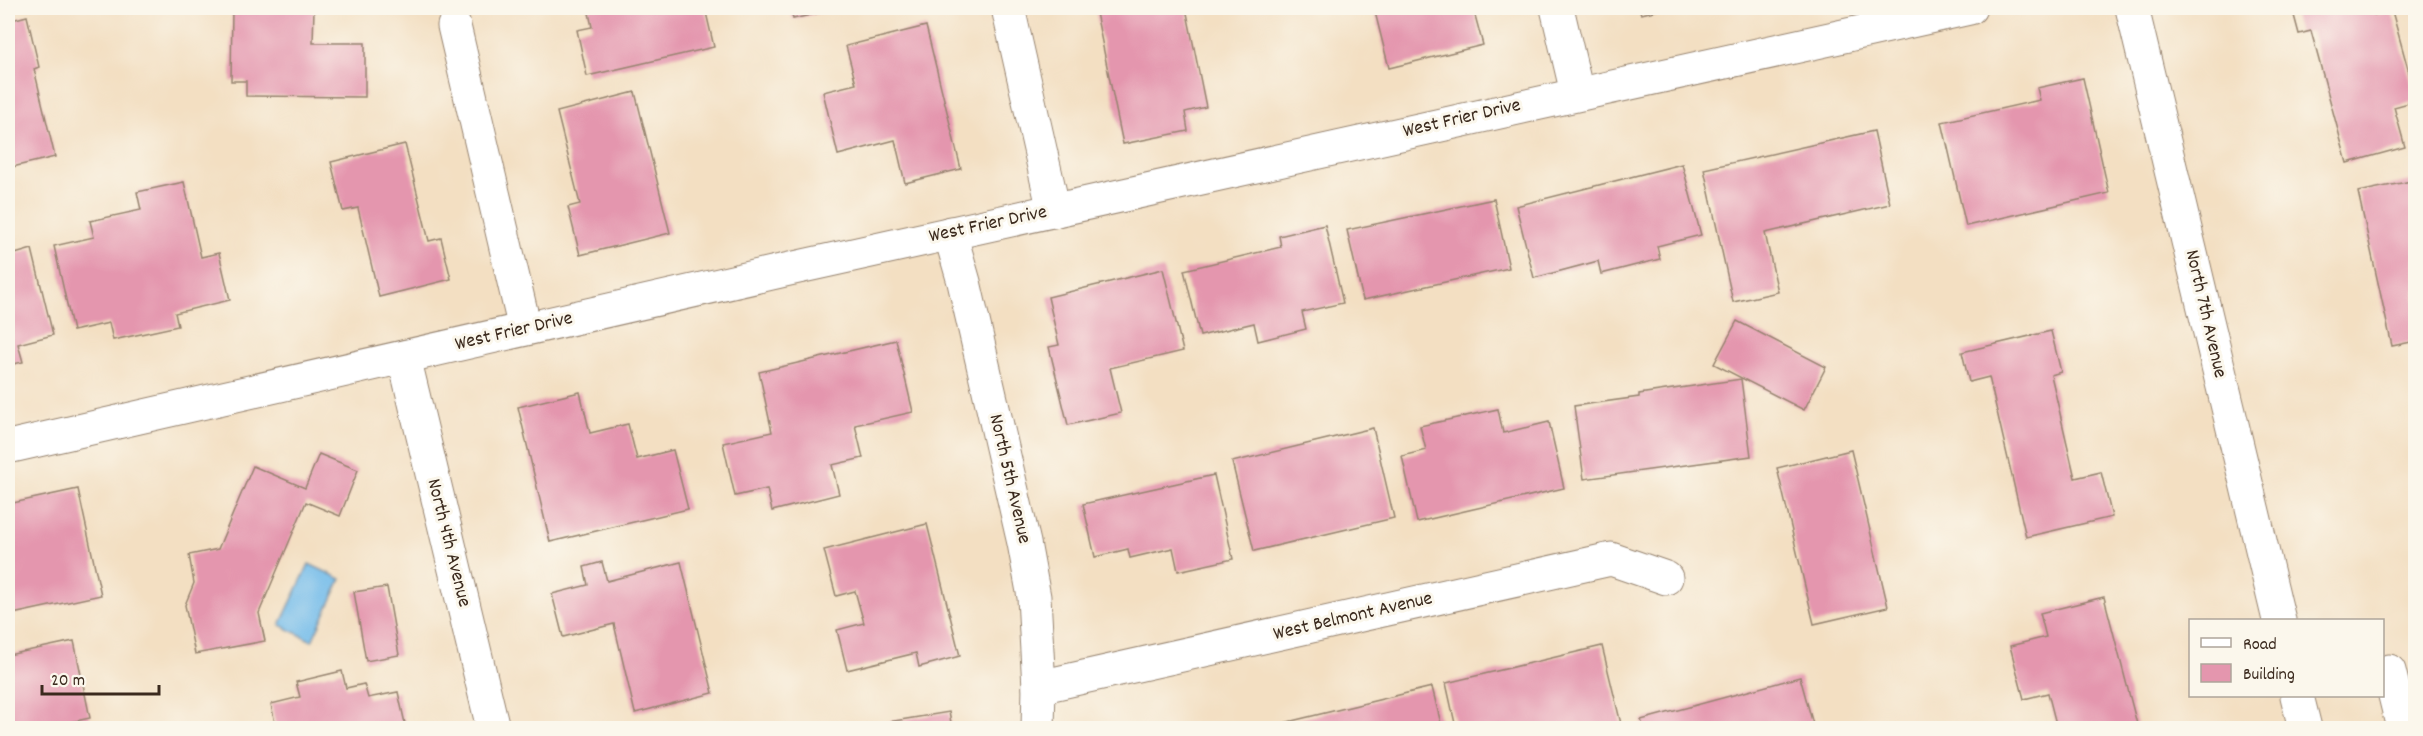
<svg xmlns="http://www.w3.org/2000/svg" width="2423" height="736" font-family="Dekko,sans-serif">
  <rect width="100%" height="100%" fill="#fbf7ec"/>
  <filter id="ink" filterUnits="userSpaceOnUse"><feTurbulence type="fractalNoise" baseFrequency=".0167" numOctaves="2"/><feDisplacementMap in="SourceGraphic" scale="12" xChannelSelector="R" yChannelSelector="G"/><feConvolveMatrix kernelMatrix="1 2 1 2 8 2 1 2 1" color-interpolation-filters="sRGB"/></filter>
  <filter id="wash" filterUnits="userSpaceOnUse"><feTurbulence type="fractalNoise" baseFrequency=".008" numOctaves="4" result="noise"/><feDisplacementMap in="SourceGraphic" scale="24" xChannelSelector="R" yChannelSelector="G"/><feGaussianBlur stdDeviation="1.35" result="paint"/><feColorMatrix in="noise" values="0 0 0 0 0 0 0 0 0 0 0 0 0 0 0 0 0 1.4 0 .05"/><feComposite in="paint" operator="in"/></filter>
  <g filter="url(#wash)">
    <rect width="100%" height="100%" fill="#f3dfc2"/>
    <path fill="#72bbea" stroke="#567284" stroke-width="1.5" d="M309,564l32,15 -29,62 -32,-16z"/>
    <g id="blocks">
      <g fill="#e496ae">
        <path d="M232,8h82l-1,35h52v54l-119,-1v-15h-15z"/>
        <path d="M588,8h117l9,39 -127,29 -10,-46 15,-3z"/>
        <path d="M790,8h50l-47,11z"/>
        <path d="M1095,8h91l20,99 -21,5 3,19 -65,13z"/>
        <path d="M1374,8h99l10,37 -94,23z"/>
        <path d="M1639,8h28l-26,6z"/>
        <path d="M2292,8h79l3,7 18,-4 24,87v3l-22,6 11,40 -58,16 -36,-132 -12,3z"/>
        <path d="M27,16l12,51 -5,2 21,88 -47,11v-147z"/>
        <path d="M926,26l35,143 -56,14 -10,-43 -57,15 -15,-63 33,-8 -10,-38z"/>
        <path d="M2083,78l26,115 -143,33 -24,-104 98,-22 -3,-12z"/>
        <path d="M635,92l35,141 -90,22 -12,-48 12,-3 -23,-92z"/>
        <path d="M1874,131l16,73 -125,29 13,59 -45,10 -29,-133z"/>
        <path d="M405,144l24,97 12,-3 10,41 -72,18 -21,-89 -15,3 -12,-49z"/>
        <path d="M1682,164l19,71 -44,11 3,13 -59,15 -3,-13 -64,17 -18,-72z"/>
        <path d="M2416,180v161l-24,5 -34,-154z"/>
        <path d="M184,182l17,75 18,-4 11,47 -55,13 3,13 -65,14 -4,-17 -36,8 -19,-85 40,-9 -4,-16 51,-11 -4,-18z"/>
        <path d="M1494,199l15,69 -146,32 -16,-70z"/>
        <path d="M1325,225l18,78 -41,9 4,17 -48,12 -4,-18 -54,13 -16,-66 97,-23 -2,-11z"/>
        <path d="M32,249l21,86 -35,9 5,18 -15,3v-109z"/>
        <path d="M1163,269l20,82 -73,17 11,45 -53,12 -19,-78 10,-2 -11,-48z"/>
        <path d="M1737,321l89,46 -22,43 -90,-46z"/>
        <path d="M2051,331l10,41 -10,3 24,103 26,-6 11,45 -86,20 -37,-160 -20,5 -7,-30z"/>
        <path d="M896,340l17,72 -58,13 8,33 -31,7 7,29 -67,17 -5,-22 -32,7 -12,-53 49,-11 -13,-60z"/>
        <path d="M1741,379l10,77 -167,23 -10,-73 65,-9v-3z"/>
        <path d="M580,392l10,41 38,-9 9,35 36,-9 15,59 -138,33 -32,-135z"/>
        <path d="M1498,409l5,24 46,-11 15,66 -147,34 -15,-66 24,-6 -6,-24z"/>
        <path d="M1373,428l21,90 -140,33 -22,-89z"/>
        <path d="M1851,450l37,157 -74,17 -37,-156z"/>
        <path d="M319,454l39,16 -18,46 -34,-14 -47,111 6,28 -70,13 -10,-49 9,-22 -5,-28 29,-6 35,-83 52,22z"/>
        <path d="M1214,475l19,84 -55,12 -5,-23 -43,10 -2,-9 -33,8 -12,-53z"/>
        <path d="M78,489l23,106 -93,20v-111z"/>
        <path d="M927,524l33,132 -41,11 -3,-14 -69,17 -10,-40 27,-7 -9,-32 -19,5 -12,-46z"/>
        <path d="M602,562l5,19 74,-19 32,131 -78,20 -21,-89 -51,13 -11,-43 36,-9 -4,-18z"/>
        <path d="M387,587l12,68 -33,6 -12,-69z"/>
        <path d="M2104,597l34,131h-81l-9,-35 -24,6 -14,-53 36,-9 -6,-24z"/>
        <path d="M74,641l16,77 -47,10h-35v-73z"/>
        <path d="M1602,646l20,82h-166l-10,-45z"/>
        <path d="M342,671l4,17 18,-4 4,14 30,-6 8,36h-130l-5,-24 29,-7 -4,-15z"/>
        <path d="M1800,677l14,51h-170l-3,-8z"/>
        <path d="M1432,687l10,41h-170l-1,-2z"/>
        <path d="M949,712l3,16h-82v-3z"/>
      </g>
    </g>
  </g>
  <g filter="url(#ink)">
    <use href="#blocks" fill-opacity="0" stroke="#978470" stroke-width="1.5"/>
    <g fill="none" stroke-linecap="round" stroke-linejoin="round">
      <g stroke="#978470" stroke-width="35">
        <g id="minor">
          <path d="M1008,8l46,203"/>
          <path d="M1557,8l20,85"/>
          <path d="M454,26l71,303"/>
          <path d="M950,233l14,49 60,261 10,54 5,90 -1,41"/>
          <path d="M404,357l89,371"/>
          <path d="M8,447l777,-177 1185,-262"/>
          <path d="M2389,671l14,57"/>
          <path d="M1039,687l572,-128 55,19"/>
        </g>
      </g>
      <g stroke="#978470" stroke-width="35">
        <g id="secondary">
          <path d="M2132,8l147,612"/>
          <path d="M2297,696l8,32"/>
        </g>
      </g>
      <use href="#minor" stroke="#fff" stroke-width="33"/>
      <use href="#secondary" stroke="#fff" stroke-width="33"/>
    </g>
  </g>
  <g text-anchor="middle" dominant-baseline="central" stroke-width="6" stroke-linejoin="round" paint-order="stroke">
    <g font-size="20" fill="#3b2a1e" stroke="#fbf7ec">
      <text transform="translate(1462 119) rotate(-13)">West Frier Drive</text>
      <text transform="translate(988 225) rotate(-12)">West Frier Drive</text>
      <text transform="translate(2205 314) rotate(77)">North 7th Avenue</text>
      <text transform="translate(514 332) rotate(-13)">West Frier Drive</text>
      <text transform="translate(1009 479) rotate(77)">North 5th Avenue</text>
      <text transform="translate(448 543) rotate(76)">North 4th Avenue</text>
      <text transform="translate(1353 617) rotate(-13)">West Belmont Avenue</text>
    </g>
  </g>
  <rect width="2423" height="736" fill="none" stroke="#fbf7ec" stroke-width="30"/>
  <rect x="2189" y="619" width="195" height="78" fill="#fbf7ec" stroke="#aea59a" stroke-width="1.5"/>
  <rect x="2201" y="638" width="30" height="9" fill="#ffffff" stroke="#aea59a" stroke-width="1.5"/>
  <text x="2243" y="649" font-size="18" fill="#3b2a1e">Road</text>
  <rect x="2201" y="664" width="30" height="18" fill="#e496ae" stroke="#aea59a" stroke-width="1.5"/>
  <text x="2243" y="679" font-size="18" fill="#3b2a1e">Building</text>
  <path d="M42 685v9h117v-9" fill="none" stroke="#3b2a1e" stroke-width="3"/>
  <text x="51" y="685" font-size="18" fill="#3b2a1e" stroke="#fbf7ec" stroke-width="4.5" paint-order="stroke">20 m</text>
</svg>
